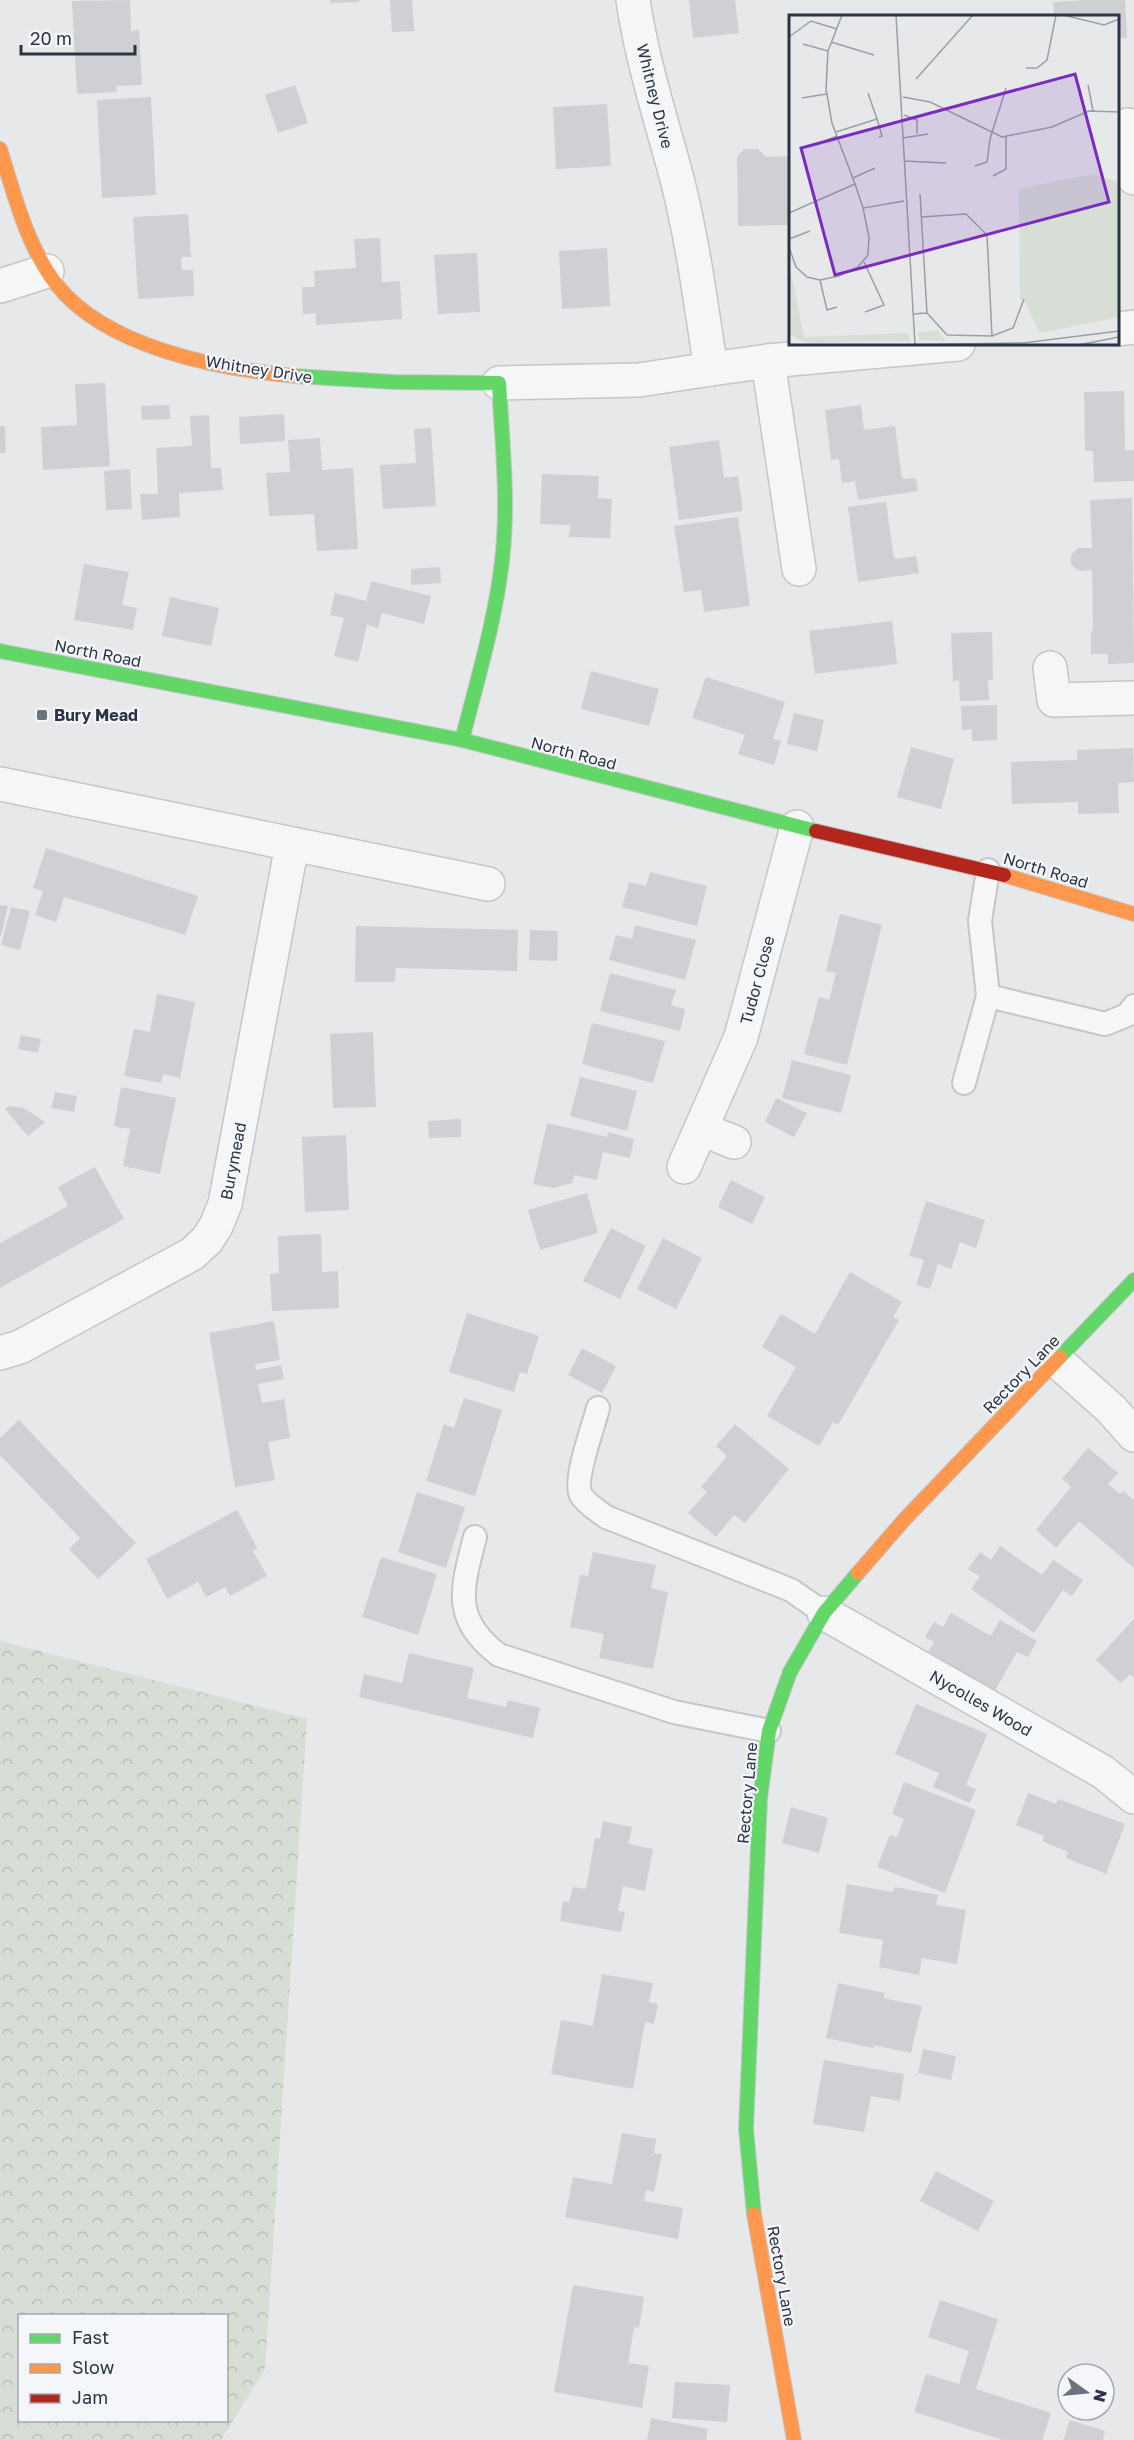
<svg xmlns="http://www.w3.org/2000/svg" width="1134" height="2440" font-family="'Golos Text',sans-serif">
  <defs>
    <pattern id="park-crowns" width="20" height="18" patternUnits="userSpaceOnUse" patternTransform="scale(1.5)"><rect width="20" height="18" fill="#d6ded6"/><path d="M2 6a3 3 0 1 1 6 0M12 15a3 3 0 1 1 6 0" fill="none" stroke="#b8bfb9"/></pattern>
  </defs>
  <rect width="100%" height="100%" fill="#e6e8ea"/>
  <path fill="url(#park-crowns)" fill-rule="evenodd" d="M0,1641l307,78 -42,650 -44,71h-221zM20,2316h206v104h-206z"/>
  <g fill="#ced0d3">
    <path d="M130,0l1,31 8,-1 3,55 -26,1 1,6 -40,2 -5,-93z"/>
    <path d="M330,0h29v2l-28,1z"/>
    <path d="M390,0h22l2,31 -22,1z"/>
    <path d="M689,0h46l4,33 -46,5z"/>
    <path d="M1086,0h39l2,38h-9v-22h-64l-1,-14z"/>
    <path d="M295,85l13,38 -30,10 -13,-38z"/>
    <path d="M151,97l5,98 -54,3 -5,-98z"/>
    <path d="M607,104l4,62 -55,3 -3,-62z"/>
    <path d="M744,149h14l8,8 24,-1v69l-52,1 -1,-69z"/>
    <path d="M188,214l3,43h-10l1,13h11l1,26 -56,3 -5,-82z"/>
    <path d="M380,238l2,44 18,-1 2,38 -86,6v-12l-13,1 -1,-27h13l-1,-16 42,-3 -2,-29z"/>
    <path d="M607,248l3,58 -48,3 -3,-58z"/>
    <path d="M477,253l3,59 -42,2 -4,-59z"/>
    <path d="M105,383l5,83 -67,4 -2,-43 36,-2 -2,-41z"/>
    <path d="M1124,391l1,59h9v31l-40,1 -1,-31h-8l-1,-59z"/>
    <path d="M169,405l1,14 -28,1 -1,-14z"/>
    <path d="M861,405l3,25 31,-4 7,53 14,-1 2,13 -60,9 -3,-19 -13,2 -3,-24 -8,1 -6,-50z"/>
    <path d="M284,414l1,27 -45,3 -1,-27z"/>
    <path d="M209,415l2,53h10l2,22 -44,3 1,24 -38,3 -2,-26h18l-2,-46 36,-2 -2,-30z"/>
    <path d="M0,426h5l1,27h-6z"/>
    <path d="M431,428l5,78 -53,3 -3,-44 36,-2 -2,-34z"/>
    <path d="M320,438l2,32 31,-2 5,81 -41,2 -3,-37 -45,2 -3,-43 24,-1 -2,-32z"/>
    <path d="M719,440l5,38 14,-2 5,35 -64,9 -10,-73z"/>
    <path d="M130,469l2,40 -26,1 -2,-39z"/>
    <path d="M542,474l57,2 -1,22 14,1 -2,39 -41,-1 1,-12 -30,-1z"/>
    <path d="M1132,498l2,165 -26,1v-10h-17v-23h2l-1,-61 -13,1 -8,-6v-10l7,-7h14l-2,-48z"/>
    <path d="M886,502l8,57 22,-3 3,17 -61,9 -10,-75z"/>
    <path d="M738,517l12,89 -46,6 -3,-22 -17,2 -10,-66z"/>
    <path d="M84,564l45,8 -7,33 15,3 -4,22 -59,-10z"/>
    <path d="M440,567l1,16 -30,2v-16z"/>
    <path d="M371,581l60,15 -7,28 -42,-11 -4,15 -11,-3 -9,37 -24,-6 10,-38 -14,-3 5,-22 31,8z"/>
    <path d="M170,597l49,11 -8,38 -49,-10z"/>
    <path d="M892,621l5,43 -82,10 -6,-43z"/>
    <path d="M992,632l1,48h-5l1,20 -29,1 -1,-21 -6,1 -2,-48z"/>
    <path d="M591,671l68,18 -10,37 -68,-17z"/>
    <path d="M706,677l79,25 -12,37 8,2 -7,24 -36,-11 7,-19 -53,-17z"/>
    <path d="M997,705v35l-25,1v-12l-10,1 -1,-24z"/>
    <path d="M794,713l30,7 -7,31 -30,-7z"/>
    <path d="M911,747l43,12 -13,50 -44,-12z"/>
    <path d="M1133,748l1,34 -16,1 1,30 -41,1v-12l-66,2 -1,-42 66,-2v-10z"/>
    <path d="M46,848l152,48 -13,39 -121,-38 -8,25 -21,-7 8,-24 -10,-3z"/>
    <path d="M650,872l57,14 -10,40 -75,-19 7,-25 17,4z"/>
    <path d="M0,905l8,1 -7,30h-1z"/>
    <path d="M11,907l19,4 -10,39 -19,-5z"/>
    <path d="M840,914l42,11 -35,140 -43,-11 15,-57 10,3 7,-27 -10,-2z"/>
    <path d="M635,925l61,15 -11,40 -76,-20 7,-25 16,4z"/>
    <path d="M356,926l162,4 -1,41 -121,-3 -1,14h-40z"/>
    <path d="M530,930l28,1 -1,30 -28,-1z"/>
    <path d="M610,973l66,17 -5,15 14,4 -5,22 -80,-20z"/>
    <path d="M157,994l38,8 -15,76 -17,-4 -2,9 -37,-7 10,-47 16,3z"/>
    <path d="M592,1023l73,18 -12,42 -71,-19z"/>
    <path d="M373,1032l3,75 -43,1 -3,-74z"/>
    <path d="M21,1035l20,4 -3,14 -20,-4z"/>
    <path d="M792,1060l59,15 -10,38 -59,-15z"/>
    <path d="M580,1077l57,14 -10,40 -57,-15z"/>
    <path d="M121,1087l55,11 -16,76 -37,-8 7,-37 -16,-3z"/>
    <path d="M55,1092l22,4 -3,16 -23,-4z"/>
    <path d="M776,1098l31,15 -13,24 -29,-15z"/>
    <path d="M9,1106l15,2 21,14 -17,14 -23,-27z"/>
    <path d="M461,1119v18l-32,1 -1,-17z"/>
    <path d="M547,1123l61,14v-5l26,7 -4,19 -27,-6 -6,28 -23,-5 -2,8 -19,5 -20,-4z"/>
    <path d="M346,1135l3,75 -44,2 -3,-75z"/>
    <path d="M95,1167l29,52 -124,69v-45l68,-37 -10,-19z"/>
    <path d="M731,1180l34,17 -13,27 -34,-17z"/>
    <path d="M587,1193l11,40 -58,17 -12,-40z"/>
    <path d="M926,1201l59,19 -9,28 -16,-6 -9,27 -13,-5 -8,25 -14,-4 8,-25 -15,-4z"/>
    <path d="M611,1228l35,18 -26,53 -37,-18z"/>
    <path d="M321,1234l1,38 16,-1 1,37 -67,3 -2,-37 9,-1 -1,-37z"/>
    <path d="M663,1238l39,20 -26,51 -39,-20z"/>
    <path d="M850,1272l52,30 -9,15 6,3 -61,105 -5,-3 -14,24 -52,-30 29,-49 -34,-20 19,-33 34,20z"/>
    <path d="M467,1313l72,23 -12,38 -7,-2 -6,20 -65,-20z"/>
    <path d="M274,1321l6,39 -25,4 1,6 25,-5 3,14 -26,5 4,19 22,-4 6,39 -22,4 7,38 -40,7 -26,-154z"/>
    <path d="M582,1348l34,18 -14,27 -34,-18z"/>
    <path d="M464,1398l38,12 -27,86 -49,-15 18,-57 10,4z"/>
    <path d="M19,1420l117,123 -38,36 -29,-30 11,-11 -80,-83v-17z"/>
    <path d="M735,1424l54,45 -44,54 -11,-8 -18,22 -28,-24 19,-21 -6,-5 26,-31 -11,-10z"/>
    <path d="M1088,1448l30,25 -10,11 12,10 3,-3 11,9v68l-55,-47 -23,27 -20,-18 35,-43 -9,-8z"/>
    <path d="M417,1492l48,15 -19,61 -48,-16z"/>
    <path d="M237,1510l20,38 -4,3 14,25 -37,20 -5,-9 -19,10 -8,-15 -31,17 -21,-40z"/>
    <path d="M1000,1546l42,29 11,-15 30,20 -11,16 -9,-6 -29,43 -63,-44 9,-13 -12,-7 12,-17 11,8z"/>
    <path d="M593,1552l63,13 -5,23 17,4 -15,77 -54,-11 5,-24 -34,-7 10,-52 8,1z"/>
    <path d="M381,1557l56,17 -19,61 -56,-18z"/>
    <path d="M951,1613l40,23 9,-16 37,21 -9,16 -11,-5 -25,44 -67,-39 9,-15 -9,-5 9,-15 9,5z"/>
    <path d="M1134,1619v59l-4,-4 -9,9 -25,-23z"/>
    <path d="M409,1653l65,15 -7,30 39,9 2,-7 32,8 -7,30 -174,-41 5,-23 38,9z"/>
    <path d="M916,1704l71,30 -21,51 10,4 -6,14 -37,-16 6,-14 -44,-19z"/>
    <path d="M904,1782l72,28 -31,83 -68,-26 13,-32 7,2 7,-18 -12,-5z"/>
    <path d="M1028,1793l28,11 2,-5 67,25 -19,50 -40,-16 2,-6 -26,-11 2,-5 -28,-11z"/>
    <path d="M791,1807l37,11 -9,35 -37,-10z"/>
    <path d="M603,1821l29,6 -4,17 25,5 -8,42 -22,-5 -5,25 7,1 -4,20 -61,-11 3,-20 6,1 4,-15 13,2 9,-51 5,1z"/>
    <path d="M847,1884l46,8 1,-5 44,8 -2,10 30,5 -9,54 -35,-6 -3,17 -40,-8 4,-27 -44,-7z"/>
    <path d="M602,1974l51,9 -4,19 9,2 -4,20 -9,-2 -12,67 -82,-15 10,-54 32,6z"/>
    <path d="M838,1983l47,10 -2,5 39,8 -11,47 -37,-8 -1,3 -47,-10z"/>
    <path d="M923,2049l33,7 -5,24 -33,-7z"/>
    <path d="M824,2060l80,14 -4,27 -29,-5 -7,36 -51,-8z"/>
    <path d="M622,2133l34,6 -2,14 8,1 -8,38 -8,-2 -2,11 39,7 -5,31 -113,-22 8,-40 39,7z"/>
    <path d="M936,2171l58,30 -16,30 -58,-30z"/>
    <path d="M573,2285l71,12 -5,31 -5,-1 -6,36 21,3 -7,42 -88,-16z"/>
    <path d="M940,2300l58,19 -22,70 75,24 -9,27h-39l-89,-28 12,-38 33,10 10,-33 -41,-14z"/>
    <path d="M675,2382l55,3 -3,37 -55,-4z"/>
    <path d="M651,2418l57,11 -2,11h-59z"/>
    <path d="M1070,2420l35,11 -2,9h-40z"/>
  </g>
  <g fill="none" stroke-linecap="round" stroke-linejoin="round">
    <g stroke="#c4c6c8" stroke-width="26">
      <g id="lane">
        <path d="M988,996l117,28 22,-9 7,-9"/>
        <path d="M964,1083l24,-87 -8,-75 8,-51"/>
        <path d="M598,1408c-4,17 -25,72 -17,87 5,9 18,16 25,22l185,73 33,23"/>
        <path d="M475,1537c-13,51 -24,82 24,118l175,57 95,19"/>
      </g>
    </g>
    <g stroke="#c4c6c8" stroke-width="36">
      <g id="street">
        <path d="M633,0c9,61 28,119 44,179 16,62 24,127 34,190l57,-8 190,-17"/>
        <path d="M1128,125l6,53"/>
        <path d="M0,286l47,-15"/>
        <path d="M1118,329l16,-2"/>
        <path d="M768,361l31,208"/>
        <path d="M499,383l140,-3 72,-11"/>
        <path d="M1050,668l4,32 80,-2"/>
        <path d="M0,784l488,100"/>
        <path d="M701,1129l33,13"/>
        <path d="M684,1167l57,-130 56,-210"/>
        <path d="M0,1353l20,-6 172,-93 15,-14 9,-14 9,-22 67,-359"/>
        <path d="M1057,1361l54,48 23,26"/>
        <path d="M824,1613l279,159 31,25"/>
      </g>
    </g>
    <g stroke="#c4c6c8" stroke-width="16">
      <g id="fast">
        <path d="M295,376l98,6 106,1c3,59 10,119 3,178 -7,61 -25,120 -40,179"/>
        <path d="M0,651l462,89 354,91"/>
        <path d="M1060,1357l74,-77"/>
        <path d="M754,2214l-8,-85 14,-330 9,-68 21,-59 34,-59 34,-40"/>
      </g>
    </g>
    <g stroke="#c4c6c8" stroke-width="16">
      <g id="slow">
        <path d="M0,149c14,45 27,97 56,135 50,64 163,85 239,92"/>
        <path d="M1004,875l130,39"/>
        <path d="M858,1573l46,-53 156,-163"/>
        <path d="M754,2214l40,226"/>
      </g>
    </g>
    <g stroke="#c4c6c8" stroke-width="16">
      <path id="jam" d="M816,831l188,44"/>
    </g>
    <use href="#lane" stroke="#f5f6f7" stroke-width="22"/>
    <use href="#street" stroke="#f5f6f7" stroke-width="33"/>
    <use href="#fast" stroke="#63d668" stroke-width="14"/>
    <use href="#slow" stroke="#ff974d" stroke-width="14"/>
    <use href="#jam" stroke="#b3261e" stroke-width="14"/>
  </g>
  <rect fill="#6c737f" stroke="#f4f6f9" stroke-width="2" x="36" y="709" width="12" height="12" rx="3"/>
  <g text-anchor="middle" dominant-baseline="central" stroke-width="4.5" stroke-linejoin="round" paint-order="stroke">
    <g font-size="16" fill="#2b3445" stroke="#f4f6f9">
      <text transform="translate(655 96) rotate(76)">Whitney Drive</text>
      <text transform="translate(259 369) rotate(9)">Whitney Drive</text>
      <text transform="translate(98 653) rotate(11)">North Road</text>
      <text transform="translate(574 753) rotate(15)">North Road</text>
      <text transform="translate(1046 870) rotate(17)">North Road</text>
      <text transform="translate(757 980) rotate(-75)">Tudor Close</text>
      <text transform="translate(233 1161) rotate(-79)">Burymead</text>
      <text transform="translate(1021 1374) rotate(-46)">Rectory Lane</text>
      <text transform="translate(981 1703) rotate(30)">Nycolles Wood</text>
      <text transform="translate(747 1793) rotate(-85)">Rectory Lane</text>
      <text transform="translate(782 2276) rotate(80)">Rectory Lane</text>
    </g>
    <g font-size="16" font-weight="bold" fill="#2b3445" stroke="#f4f6f9" text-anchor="start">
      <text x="54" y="715">Bury Mead</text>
    </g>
  </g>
  <g transform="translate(789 15)">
    <rect width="330" height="330" fill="#e6e8ea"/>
    <path d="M0,249l15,73 105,-4 1,8 -102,2 -11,-4 -8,-6zM148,315l9,11 -27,-1 -1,-7z" fill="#d6ded6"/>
    <path d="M304,159l26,8v135l-79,16 -16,-33h-4l-1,-111z" fill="#d6ded6"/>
    <path fill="none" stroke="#9ba0a8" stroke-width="1.5" d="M107,0l19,330M274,0l41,10 15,-6M0,22l22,-16 26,8M42,27l43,13M14,29l25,7M237,53h11l10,-8 9,-45M127,64l57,-64M299,70l5,26M114,82l27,5 72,35 50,-10 37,-16 30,1M13,83l24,-4M115,100l13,5v14M88,104l5,17 -3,1M47,117l41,-13 -9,-26M114,123l25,-4M26,130l22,-9M115,146l42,2M186,151l12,-4 3,-23 16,-51M204,161l13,-7v-32M64,163l22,-10M66,169l8,24M0,198l66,-29 -23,-61 -6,-34 2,-38 14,-36M132,202l45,-3 21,21 5,101 -45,-1 -20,-22M0,224l21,-8M0,232l7,20 11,10 13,3 19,-4 19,-9 10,-12 1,-18 -6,-29 41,-7M75,247l20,43 -19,7M31,265l7,30 10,-3M124,299l14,-1 -7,-119M203,321l21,-8 11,-29M102,330l132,-2 96,-12M289,330l41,-8"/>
    <path fill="#7b2cbf" fill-opacity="0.15" stroke="#7b2cbf" stroke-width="3" d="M286,59l34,128 -274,73 -34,-127z"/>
    <rect width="330" height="330" fill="none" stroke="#2b3445" stroke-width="3"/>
  </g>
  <rect x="18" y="2314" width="210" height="108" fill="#f4f6f9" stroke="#a4a8b1" stroke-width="1.5"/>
  <rect x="30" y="2334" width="30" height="9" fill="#63d668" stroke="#a4a8b1" stroke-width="1.5"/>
  <text x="72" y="2344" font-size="18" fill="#2b3445">Fast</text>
  <rect x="30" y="2364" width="30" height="9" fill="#ff974d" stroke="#a4a8b1" stroke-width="1.5"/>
  <text x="72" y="2374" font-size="18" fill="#2b3445">Slow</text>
  <rect x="30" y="2394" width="30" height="9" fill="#b3261e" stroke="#a4a8b1" stroke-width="1.5"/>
  <text x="72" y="2404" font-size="18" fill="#2b3445">Jam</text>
  <g transform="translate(1086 2392) rotate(105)"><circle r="28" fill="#f4f6f9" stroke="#a4a8b1" stroke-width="1.5"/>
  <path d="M0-4.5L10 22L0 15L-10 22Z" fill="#6c737f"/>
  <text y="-9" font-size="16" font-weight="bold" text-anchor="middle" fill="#2b3445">N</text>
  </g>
  <path d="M21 45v9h114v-9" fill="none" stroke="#2b3445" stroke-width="3"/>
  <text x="30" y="45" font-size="18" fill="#2b3445" stroke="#f4f6f9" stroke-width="4.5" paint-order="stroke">20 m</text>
</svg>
